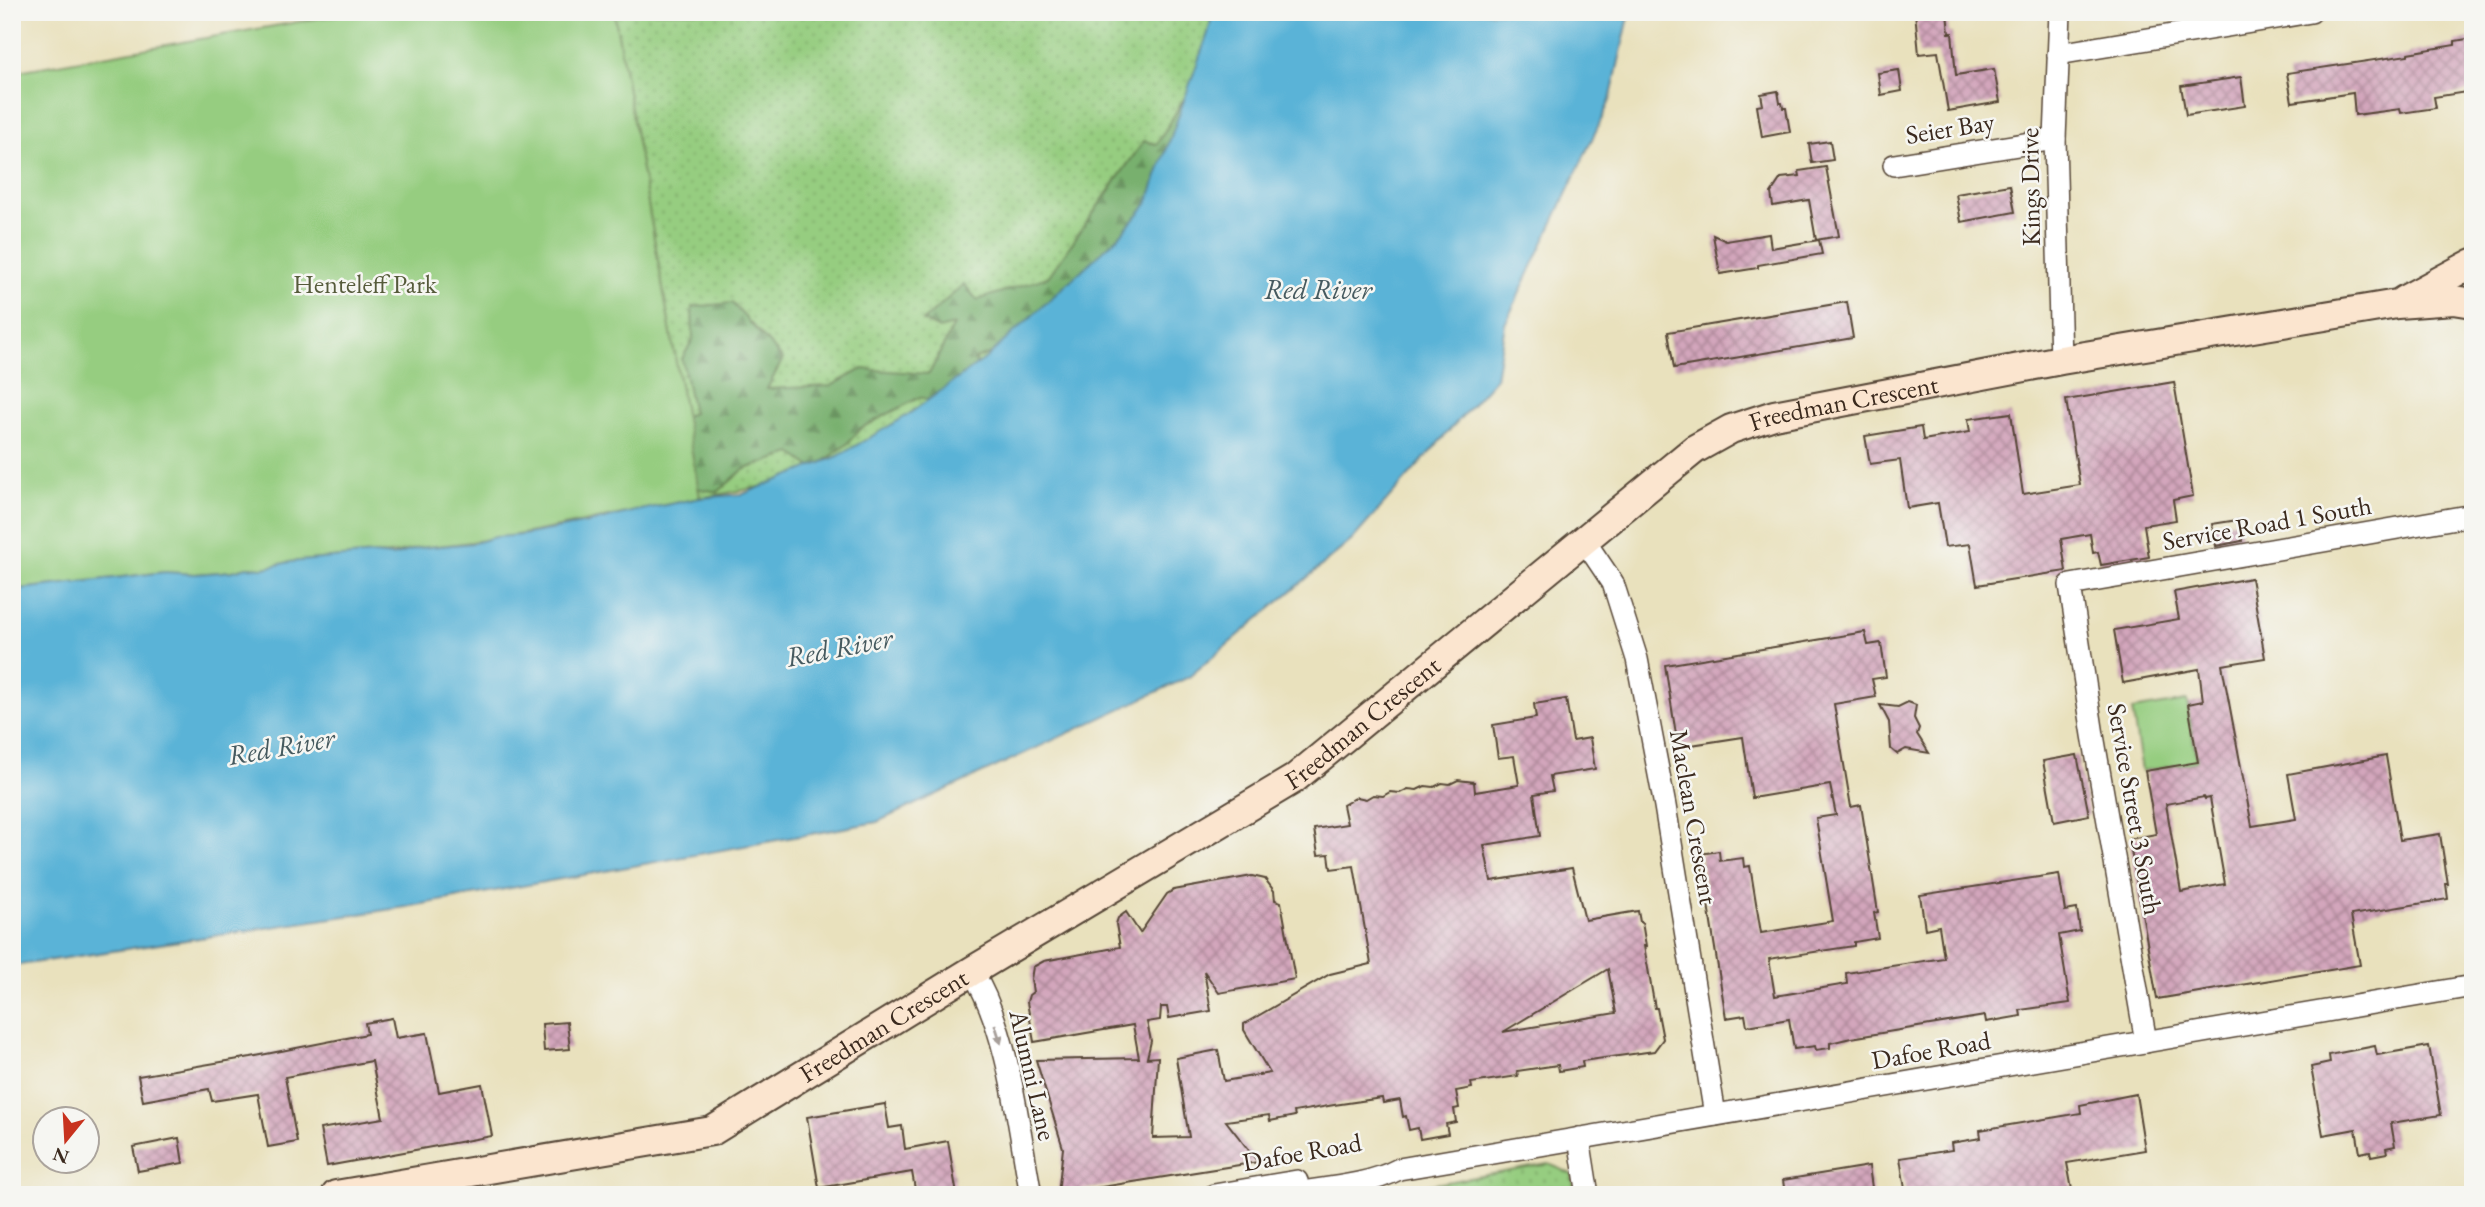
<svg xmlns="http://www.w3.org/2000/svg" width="2485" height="1207" font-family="'EB Garamond',serif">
  <defs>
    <pattern id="grass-dots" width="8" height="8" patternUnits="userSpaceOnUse" patternTransform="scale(1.75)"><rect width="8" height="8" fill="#96cd80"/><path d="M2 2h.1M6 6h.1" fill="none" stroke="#82b06e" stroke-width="1.8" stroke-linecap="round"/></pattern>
    <pattern id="forest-firs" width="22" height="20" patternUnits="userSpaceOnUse" patternTransform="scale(1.75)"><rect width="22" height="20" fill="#78b06e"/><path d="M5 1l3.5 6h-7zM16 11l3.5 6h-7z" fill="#648f5a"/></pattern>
    <pattern id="building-cross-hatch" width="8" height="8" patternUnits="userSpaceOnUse" patternTransform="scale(1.75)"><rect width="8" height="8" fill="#d3a6bc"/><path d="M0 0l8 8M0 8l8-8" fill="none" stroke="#ac8798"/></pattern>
  </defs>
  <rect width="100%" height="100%" fill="#f6f6f2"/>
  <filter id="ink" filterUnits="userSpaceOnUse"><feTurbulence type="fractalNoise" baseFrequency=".0143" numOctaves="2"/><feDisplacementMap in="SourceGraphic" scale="14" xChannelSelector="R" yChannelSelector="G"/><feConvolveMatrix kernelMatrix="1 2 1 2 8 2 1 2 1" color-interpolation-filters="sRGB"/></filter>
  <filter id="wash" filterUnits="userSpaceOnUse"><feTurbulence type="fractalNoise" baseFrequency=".00686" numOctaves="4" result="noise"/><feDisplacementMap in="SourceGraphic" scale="28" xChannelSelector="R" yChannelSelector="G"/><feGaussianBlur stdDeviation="1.57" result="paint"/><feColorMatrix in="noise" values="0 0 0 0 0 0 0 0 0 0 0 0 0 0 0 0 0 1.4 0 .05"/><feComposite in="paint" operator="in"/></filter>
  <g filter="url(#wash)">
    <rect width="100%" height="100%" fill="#e9e1bd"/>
    <g fill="url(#grass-dots)" stroke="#687c4f" stroke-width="2">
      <path d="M614,12h625l-166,292 -254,172 -119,22z"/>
      <path d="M1549,1164l23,10 3,21h-188l3,-3z"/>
    </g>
    <path fill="url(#forest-firs)" stroke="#5a6d46" stroke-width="2" d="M1204,65l-42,127 -140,150 -47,17 7,30 -31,17 -31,-9 -59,31 -15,17 -32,24 -22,-16 -49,17 -25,22 -35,-6 -671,36 640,-94 41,-15 -11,-54 11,-20 -1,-32 40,-4 51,56 -16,30 64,-3 31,-17 67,5 25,-49 -15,4 -16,-8 41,-37 13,16 71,-23 96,-136 13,3z"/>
    <g fill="#96cd80" stroke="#687c4f" stroke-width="2">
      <path d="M354,12h260l86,486c-92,18 -181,41 -274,49 -20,2 -30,9 -52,7l-85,8 -25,6 -17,-1 -14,4 -38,3 -30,-2 -153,18v-518z"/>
      <path d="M2187,701l10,61 -55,9 -10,-61z"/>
    </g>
    <path fill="#5ab3d7" stroke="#4a6e7a" stroke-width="2" d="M1213,12h417l-20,89 -105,223 -9,54 -144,162 -163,137 -312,145 -471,85 -394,59v-376l153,-18 30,2 38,-3 14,-4 17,1 25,-6 85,-8 18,2 27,-8 54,-5 22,-6 27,-2 71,-13 42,-11 65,-13 43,-4 95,-38 68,-40 80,-58 134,-123 27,-31 61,-171z"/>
    <g id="blocks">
      <g fill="url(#building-cross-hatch)" fill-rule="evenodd">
        <path d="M1915,12h32l2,21h3l4,42 38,-6 6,33 -52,9 -10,-59 -19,2z"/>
        <path d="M2473,38v53l-39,6 2,11 -35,5 -1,-4 -45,6 -2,-22 -61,9 -5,-29 121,-18v-2l47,-8v-4z"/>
        <path d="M1899,70l3,21 -21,4 -3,-22z"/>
        <path d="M2241,77l4,29 -59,9 -5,-29z"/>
        <path d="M1778,91l2,12h2l1,5h3l4,24 -28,5 -5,-31 6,-1 -2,-11z"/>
        <path d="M1830,141l3,19 -21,3 -3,-19z"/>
        <path d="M1826,167l13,69 -23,4 -7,-40 -36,6 -2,-13 10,-15 19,-2 -1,-5z"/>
        <path d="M2010,185l5,27 -54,10 -5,-28z"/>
        <path d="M1769,234l2,14 48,-8 3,14 -64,11v3l-38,6 -7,-39 13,6z"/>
        <path d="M1847,302l6,36 -179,30 -6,-36z"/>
        <path d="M2174,382l19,114 -20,4 3,20 -32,5 5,32 -48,8 -3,-13 -5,1 -3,-19 -29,5 5,32 -89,14 -7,-41 -25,3 -7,-44 -31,5 -7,-48 -30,4 -5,-28 56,-9 2,13 47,-8 -2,-13 43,-6 12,81 57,-9 -14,-85z"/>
        <path d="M2238,520l4,21 -26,5 -4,-22z"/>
        <path d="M2251,578l14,80 -43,7 30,161 44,-7 -8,-45 98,-18 14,84 40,-6 8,50h-2l2,15 -97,16 9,50 -203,34 -28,-160 27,-5 -11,-63 53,-9 -10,-58 15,-3 -4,-32 -76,14 -9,-53 65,-11 -5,-27zM2204,797l1,2 5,-1 15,86 -44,8 -15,-88z"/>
        <path d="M1865,632l3,13 13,-2 5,34 -14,2 4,18 -42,7 17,103 10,-2 17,107 -4,1 4,25 -24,4v4l-85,13 6,37 72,-12 -1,-11 98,-15 -5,-32 -14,3 -5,-34 139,-21 6,37 12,-2 3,22 -21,4 11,68 -50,7 1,6 -35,6 -1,-6 -134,22 -21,5v5l-14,2 -1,-4 -21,3 -5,-30 -42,7 -2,-11 -19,3 -26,-164 19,-3 1,10 23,-3 1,9 6,-1 11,67 72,-12 -17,-103 20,-3 -6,-30 -78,13 -9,-61 -65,10 -13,-82z"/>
        <path d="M1566,699l7,42 17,-3 5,31 -45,7 3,15 -19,3 6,42 -56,9 7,36 81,-13 13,52 53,-9 2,11h2l4,24h-2l11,62h2l6,31 -9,12 -72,10 1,6 -24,4 -1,-6 -41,6 1,5 -47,7 1,5 -16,3 3,17 -5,1 2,13 -10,2 2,10 -28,5 -2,-11 -9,2 -3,-14 -3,1 -3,-17 -17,3 -1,-5 -48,7 -40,7 1,4 -25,5 -1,-6 -43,6 32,41 -200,32 5,-46 -27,-88 103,-2 -6,-33 -99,17 -7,-40 2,-7 4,-3 -2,-13 2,-12 11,-6 76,-14 -4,-23 2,-6 8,-6 14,21 27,-39 7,-4 78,-14 13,3 9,12 1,9 6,2 14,77 -76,14 -15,-22 7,40 -42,7 -2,-11h-6l-1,13 -13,2 4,19 -4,17 11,-1 -5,81 36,-1 -13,-79 42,-8 6,31 46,-8 -26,-43v-6l86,-50 41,-10 -17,-98 -23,3 -2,-15 -11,1 -4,-26 33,-5 -4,-19 14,-8 9,2 7,-4 10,1 7,-4 10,1 8,-4 9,1 8,-4 9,1 8,-4 8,1 8,-4 16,2 1,10 44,-7 -5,-29 -16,2 -5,-33 43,-7 -2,-14zM1608,969l8,44 -113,19z"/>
        <path d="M1908,702l8,3 -2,13 5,10 -2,6 12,19 -23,-4 -9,5 -6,-5 -2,-27 -9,-17 18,2z"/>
        <path d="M2077,755l12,60 -35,7 -11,-61z"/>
        <path d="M392,1018l4,20 31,-5 12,59 43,-8 10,52 -165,30 -7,-37 63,-11 -11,-57 -87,16 12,65 -29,5 -10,-53 -46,7 -3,-12 -66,12 -5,-25 113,-19 116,-23 -2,-11z"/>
        <path d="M567,1022l3,27 -26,2 -2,-27z"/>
        <path d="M2375,1046l2,9 52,-9 12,69 -50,8 4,23 -9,2 1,5 -16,3 -1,-5 -10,2 -4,-24 -33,6 -12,-68 19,-4 -1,-8z"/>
        <path d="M2136,1094l9,56 -78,13 6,32h-167l-6,-37 52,-8 -1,-7 30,-5 -1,-8 101,-17 -1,-8z"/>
        <path d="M885,1104l4,24 13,-2 3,23 43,-8 9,54h-41l-4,-23 -93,16 -12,-71z"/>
        <path d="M179,1138l4,25 -45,8 -5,-24z"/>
        <path d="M1869,1166l4,29h-88l-2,-15z"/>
      </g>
    </g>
  </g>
  <g filter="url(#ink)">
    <use href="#blocks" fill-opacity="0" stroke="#554536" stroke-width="2"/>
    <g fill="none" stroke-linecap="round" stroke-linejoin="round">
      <g stroke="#554536" stroke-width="24">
        <g id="street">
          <path d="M2060,12l-5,127 6,221"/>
          <path d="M2058,54l253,-42"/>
          <path d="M1894,165l161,-26"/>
          <path d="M1584,540l29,43 24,76 28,147 50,309"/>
          <path d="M972,971c37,60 46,154 59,224"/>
          <path d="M2146,1042l-53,-307 -23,-150 403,-70"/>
          <path d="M1579,1138l9,57"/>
          <path d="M1214,1195l83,-14"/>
          <path d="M1282,1195c38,-7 83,-8 117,-26l1074,-183"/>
        </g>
      </g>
      <g stroke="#554536" stroke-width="32">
        <g id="secondary">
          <path d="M2404,300l69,-37"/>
          <path id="s1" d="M336,1195l376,-64 260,-160 322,-192 379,-312 22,-18 36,-20 43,-14 287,-55 336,-56 57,-4 19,3"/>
        </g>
      </g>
      <use href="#street" stroke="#fff" stroke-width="21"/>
      <use href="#secondary" stroke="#fbe5cf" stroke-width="28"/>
    </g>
    <defs><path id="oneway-solid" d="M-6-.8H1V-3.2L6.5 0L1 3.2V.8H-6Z" transform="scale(1.75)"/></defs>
    <use fill="#a79f9a" href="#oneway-solid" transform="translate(998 1034) rotate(72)"/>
  </g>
  <g text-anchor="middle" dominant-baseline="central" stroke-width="5" stroke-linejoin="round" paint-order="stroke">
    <g font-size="26" fill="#3b2a1e" stroke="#f6f6f2">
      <text transform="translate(1950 128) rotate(-9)">Seier Bay</text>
      <text transform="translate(2030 187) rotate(-91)">Kings Drive</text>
      <text stroke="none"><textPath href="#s1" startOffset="1738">Freedman Crescent</textPath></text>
      <text transform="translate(2267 523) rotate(-10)">Service Road 1 South</text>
      <text stroke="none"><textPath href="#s1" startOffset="1150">Freedman Crescent</textPath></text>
      <text transform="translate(2135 809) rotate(80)">Service Street 3 South</text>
      <text transform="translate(1694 817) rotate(80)">Maclean Crescent</text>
      <text stroke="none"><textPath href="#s1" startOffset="583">Freedman Crescent</textPath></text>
      <text transform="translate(1931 1050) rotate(-10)">Dafoe Road</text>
      <text transform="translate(1033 1075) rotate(77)">Alumni Lane</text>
      <text transform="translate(1302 1152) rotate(-10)">Dafoe Road</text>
    </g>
    <g font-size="26" fill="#565b3b" stroke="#f6f6f2">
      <text x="365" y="284">Henteleff Park</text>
    </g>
    <g font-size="28" font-style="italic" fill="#465a5f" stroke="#f6f6f2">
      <text x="1318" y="289">Red River</text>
      <text transform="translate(839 647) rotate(-11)">Red River</text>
      <text transform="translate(281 746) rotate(-10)">Red River</text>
    </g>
  </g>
  <rect width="2485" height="1207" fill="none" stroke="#f6f6f2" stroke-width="42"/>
  <g transform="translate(66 1140) rotate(198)"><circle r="33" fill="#f6f6f2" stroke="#aba49d" stroke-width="2"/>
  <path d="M0-5L12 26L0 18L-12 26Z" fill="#c8321e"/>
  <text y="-10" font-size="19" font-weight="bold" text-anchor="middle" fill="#3b2a1e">N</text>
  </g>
</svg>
